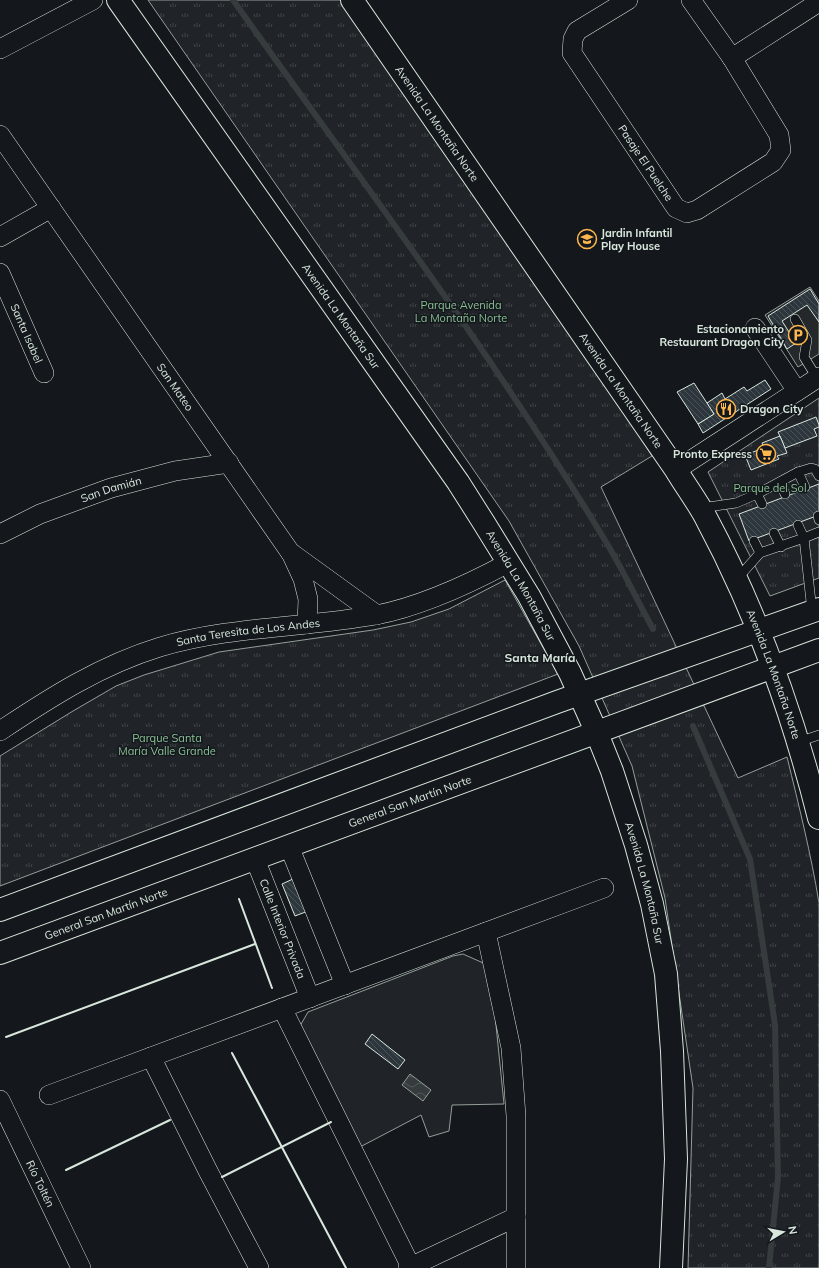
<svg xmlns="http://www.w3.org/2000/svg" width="819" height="1268" font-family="Mulish,sans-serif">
  <defs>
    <pattern id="park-tufts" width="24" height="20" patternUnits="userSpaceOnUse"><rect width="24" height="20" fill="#202428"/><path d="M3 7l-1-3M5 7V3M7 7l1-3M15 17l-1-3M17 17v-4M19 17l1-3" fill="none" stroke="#404447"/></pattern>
    <pattern id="water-waves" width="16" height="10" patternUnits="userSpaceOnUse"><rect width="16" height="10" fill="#363b3e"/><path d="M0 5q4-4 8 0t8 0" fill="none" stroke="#525759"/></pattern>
    <pattern id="building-back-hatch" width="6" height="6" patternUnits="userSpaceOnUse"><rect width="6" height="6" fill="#2c363c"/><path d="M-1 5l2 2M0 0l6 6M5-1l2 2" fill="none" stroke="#4a5358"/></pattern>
  </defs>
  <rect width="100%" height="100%" fill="#14181c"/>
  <path fill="#202428" stroke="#939e99" d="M463,954l27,12 14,138 -52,1 -3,26 -20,6 -8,-22 -61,32 -60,-121 8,-14 145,-56z"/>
  <g fill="url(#park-tufts)" stroke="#939e99">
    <path d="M148,0h194l274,398 36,58 -51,31 137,291 49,-21c12,49 24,97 32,146v365h-131l5,-180 -28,-190 -33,-132 -53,-120 -70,-125z"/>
    <path d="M819,398v180l-49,18 -62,-124z"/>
    <path d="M505,580l53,94 -558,212v-130l73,-45 43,-25 28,-11 75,-23 154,-22 38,-8 38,-13z"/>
  </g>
  <path fill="#24282b" stroke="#939e99" d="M810,287l9,14v53l-21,13 -33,-52z"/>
  <path fill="url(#water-waves)" stroke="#939e99" d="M410,1074l21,16 -8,11 -21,-16z"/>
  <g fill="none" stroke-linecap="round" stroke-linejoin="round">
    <g stroke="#363b3e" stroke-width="6">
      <path d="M233,0c127,179 260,354 373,542 17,28 31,58 47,87"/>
      <path d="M693,726l57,133 25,166 3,152 -9,91"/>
    </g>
  </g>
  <g fill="url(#building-back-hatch)" stroke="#d8e6dc">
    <path d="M810,289l9,15v18l-12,-17 -25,16 14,22 -9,6 -19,-33z"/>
    <path d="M765,380l6,9 -68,44 -5,-9 16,-10 -7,-11 15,-10 3,6 19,-12 3,4z"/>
    <path d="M694,383l20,31 -16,10 -21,-32z"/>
    <path d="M816,417l3,8v2l-5,2 3,7 -32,12 -7,-16z"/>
    <path d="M780,436l7,17 -10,3 2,3 -28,11 -6,-15 19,-7 -2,-5z"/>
    <path d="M819,484v31l-70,26 -10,-27z"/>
    <path d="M295,878l13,33 -13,5 -13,-32z"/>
    <path d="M372,1034l33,26 -7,9 -33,-25z"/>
  </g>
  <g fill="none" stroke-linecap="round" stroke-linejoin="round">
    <g stroke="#d8e6dc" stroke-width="10">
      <g id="lane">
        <path d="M795,319l12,21 -3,17 13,21"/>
        <path d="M798,472l7,15"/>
        <path d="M780,482l5,12"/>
        <path d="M757,494l5,10"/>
        <path d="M701,508l35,-5 21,-9 41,-22 13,-4 4,1 4,7"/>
        <path d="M818,516l1,4"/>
        <path d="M774,533l7,14"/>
        <path d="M754,541l6,12"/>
        <path d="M737,579l23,-26 44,-15 -6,-13"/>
        <path d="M812,611l-8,-73 15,-6"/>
        <path d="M798,742l21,-7"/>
      </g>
    </g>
    <g stroke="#d8e6dc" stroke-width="20">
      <g id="street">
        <path id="s1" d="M628,0l-51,31 -4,8 -1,14 104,155 11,5 10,-3 76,-48 8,-12 -2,-15 -47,-77 -41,-58"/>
        <path d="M0,49l93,-49"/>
        <path d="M732,58l87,-56"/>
        <path id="s2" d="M0,135l290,417 87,63"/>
        <path d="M0,237l51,-29"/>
        <path id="s3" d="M0,273l44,100"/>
        <path d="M755,328l42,63"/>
        <path d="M676,470l143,-93"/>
        <path id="s4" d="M0,534l40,-20 71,-26 64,-17 54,-8"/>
        <path d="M291,553l12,26 5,20 -1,25"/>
        <path id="s5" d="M0,731c51,-34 101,-66 160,-84 70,-21 144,-19 216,-32 46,-9 91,-30 132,-52"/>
        <path d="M289,846l56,139"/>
        <path id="s6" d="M255,859l55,139"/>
        <path d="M486,932l25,116 5,68v152"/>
        <path d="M282,1008l129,259"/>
        <path d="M151,1057l57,114 51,97"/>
        <path d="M49,1095l555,-207"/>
        <path id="s7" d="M0,1100l81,168"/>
        <path d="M408,1268l108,-51"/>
      </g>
    </g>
    <g stroke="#d8e6dc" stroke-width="24">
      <g id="secondary">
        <path id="s8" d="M118,0l340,482 26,41 45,73 41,77 26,58 16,40 24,74 16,59 14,70 6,77 4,108 -5,109"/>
        <path id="s9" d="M352,0l324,470c9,15 20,30 29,46 51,95 88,198 114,302"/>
        <path d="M0,910l557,-208 262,-93"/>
        <path id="s10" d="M0,953l819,-303"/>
      </g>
    </g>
    <use href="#lane" stroke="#14181c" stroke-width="9"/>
    <use href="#street" stroke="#14181c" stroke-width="19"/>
    <use href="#secondary" stroke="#14181c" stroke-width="22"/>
    <g stroke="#d8e6dc" stroke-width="2">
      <path d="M239,899l33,89"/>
      <path d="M6,1037l249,-93"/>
      <path d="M232,1053l114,215"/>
      <path d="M66,1170l104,-50"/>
      <path d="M222,1177l109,-55"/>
    </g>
  </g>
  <defs>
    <g id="school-ring" transform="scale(1)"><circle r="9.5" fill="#14181c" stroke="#ffb74d" stroke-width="1.5"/><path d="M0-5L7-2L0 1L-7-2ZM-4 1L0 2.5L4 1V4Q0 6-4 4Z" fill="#ffb74d"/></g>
    <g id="parking-ring" transform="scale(1)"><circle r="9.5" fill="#14181c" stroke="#ffb74d" stroke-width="1.5"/><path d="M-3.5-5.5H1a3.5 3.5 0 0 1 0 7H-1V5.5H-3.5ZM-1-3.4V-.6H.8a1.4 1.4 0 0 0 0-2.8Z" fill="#ffb74d"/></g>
    <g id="restaurant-ring" transform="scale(1)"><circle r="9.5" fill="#14181c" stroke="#ffb74d" stroke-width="1.5"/><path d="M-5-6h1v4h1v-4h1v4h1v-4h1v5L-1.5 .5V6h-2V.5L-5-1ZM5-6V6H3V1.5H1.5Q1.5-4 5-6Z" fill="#ffb74d"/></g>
    <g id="supermarket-ring" transform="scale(1)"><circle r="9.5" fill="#14181c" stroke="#ffb74d" stroke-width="1.5"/><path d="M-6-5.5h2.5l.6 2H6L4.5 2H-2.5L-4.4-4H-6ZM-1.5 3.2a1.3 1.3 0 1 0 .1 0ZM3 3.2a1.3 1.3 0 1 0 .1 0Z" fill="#ffb74d"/></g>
  </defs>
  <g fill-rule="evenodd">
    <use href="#school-ring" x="587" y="239"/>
    <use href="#parking-ring" x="798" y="335"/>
    <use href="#restaurant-ring" x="726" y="409"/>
    <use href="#supermarket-ring" x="766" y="454"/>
  </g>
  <g text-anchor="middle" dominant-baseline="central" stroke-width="3" stroke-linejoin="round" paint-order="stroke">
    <g font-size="11" fill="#d8e6dc" stroke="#14181c">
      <text stroke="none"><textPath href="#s9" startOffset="150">Avenida La Montaña Norte</textPath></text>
      <text stroke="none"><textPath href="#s1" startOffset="215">Pasaje El Puelche</textPath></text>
      <text stroke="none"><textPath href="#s8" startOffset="387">Avenida La Montaña Sur</textPath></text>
      <text stroke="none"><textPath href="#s3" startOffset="66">Santa Isabel</textPath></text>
      <text stroke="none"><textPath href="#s2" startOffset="307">San Mateo</textPath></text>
      <text stroke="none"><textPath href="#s9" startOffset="474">Avenida La Montaña Norte</textPath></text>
      <text stroke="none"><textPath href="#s4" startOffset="120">San Damián</textPath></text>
      <text stroke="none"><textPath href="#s8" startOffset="711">Avenida La Montaña Sur</textPath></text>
      <text stroke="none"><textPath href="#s5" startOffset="271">Santa Teresita de Los Andes</textPath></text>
      <text stroke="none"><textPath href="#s9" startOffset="798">Avenida La Montaña Norte</textPath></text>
      <text stroke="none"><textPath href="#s10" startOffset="437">General San Martín Norte</textPath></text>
      <text stroke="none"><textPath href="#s8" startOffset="1035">Avenida La Montaña Sur</textPath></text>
      <text stroke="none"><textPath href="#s10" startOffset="113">General San Martín Norte</textPath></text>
      <text stroke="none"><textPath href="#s6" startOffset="75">Calle Interior Privada</textPath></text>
      <text stroke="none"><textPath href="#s7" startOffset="93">Río Toltén</textPath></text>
    </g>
    <g font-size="11" font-weight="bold" fill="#d8e6dc" stroke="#14181c" text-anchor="start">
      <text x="601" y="233">Jardin Infantil<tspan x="601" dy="13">Play House</tspan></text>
      <text x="784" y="329" text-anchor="end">Estacionamiento<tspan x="784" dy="13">Restaurant Dragon City</tspan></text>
      <text x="740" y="409">Dragon City</text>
      <text x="752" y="454" text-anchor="end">Pronto Express</text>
    </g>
    <g font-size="11" fill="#8ac095" stroke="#14181c">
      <text x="461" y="305">Parque Avenida<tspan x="461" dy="13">La Montaña Norte</tspan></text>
      <text x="770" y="488">Parque del Sol</text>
      <text x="167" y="738">Parque Santa<tspan x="167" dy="13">María Valle Grande</tspan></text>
    </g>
    <g font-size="12" font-weight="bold" fill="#d8e6dc" stroke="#14181c">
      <text x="540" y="657">Santa María</text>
    </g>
  </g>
  <g transform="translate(783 1232) rotate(80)" stroke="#14181c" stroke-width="3" paint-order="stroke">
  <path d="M0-3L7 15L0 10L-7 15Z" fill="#d8e6dc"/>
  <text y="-6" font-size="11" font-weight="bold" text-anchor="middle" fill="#d8e6dc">N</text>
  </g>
</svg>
